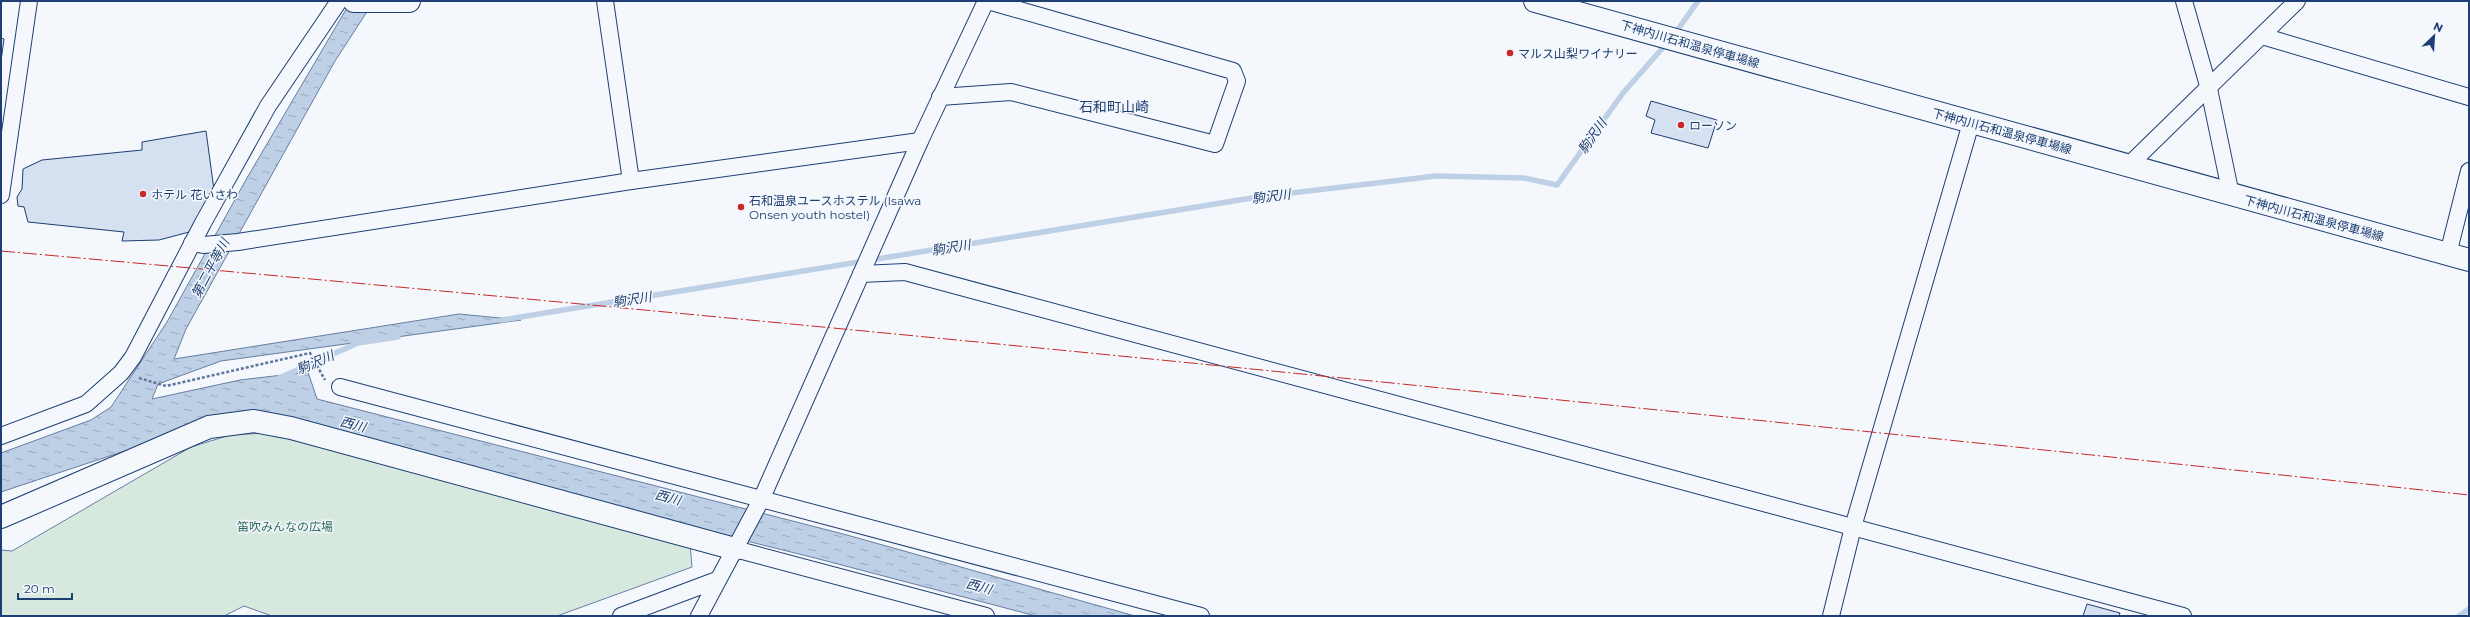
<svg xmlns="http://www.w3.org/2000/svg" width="2470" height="617" font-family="Montserrat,'Noto Sans JP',sans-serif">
  <defs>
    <pattern id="water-ripples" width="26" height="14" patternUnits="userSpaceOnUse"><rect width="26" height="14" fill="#bed0e5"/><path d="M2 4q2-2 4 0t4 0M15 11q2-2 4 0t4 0" fill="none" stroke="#9aaabe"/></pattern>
  </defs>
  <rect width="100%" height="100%" fill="#f4f7fb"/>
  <path fill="#d7e8df" stroke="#687fa3" d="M266,433l424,110 2,24 -135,49h-285l-28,-10 -20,10h-223v-66l11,1 179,-104 39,-12z"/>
  <path fill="url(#water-ripples)" stroke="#687fa3" d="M351,1h23l-39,60 -149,268 -12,30 285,-45 62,6 -300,41 -63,23 -6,15 88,-19 68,-8 9,27 530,136 288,81h-99l-221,-58 -322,-80 -245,-68 -247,82v-39l90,-33 20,-13 56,-85 80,-144z"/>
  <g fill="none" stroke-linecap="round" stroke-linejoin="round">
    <g stroke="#bed0e5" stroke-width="5.5">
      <path d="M1674,35l24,-34"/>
      <path d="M502,320l756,-123 178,-21 88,2 33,7 66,-92 44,-50"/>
      <path d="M279,378l79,-35 40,-6"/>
      <path d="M2459,616l10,-7"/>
    </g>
  </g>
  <g fill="#d5e0f0" stroke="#1d3f73">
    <path d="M1,38l3,1 -3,22z"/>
    <path d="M1651,101l66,19 -9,28 -57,-15 4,-13 -9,-4z"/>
    <path d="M206,131l8,59 -21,41 -34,9 -37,1 2,-9 -96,-10 -4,-15 -6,-1 -1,-9 5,-8 1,-20 19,-9 100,-10v-8z"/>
    <path d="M2087,604l33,9 -1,3h-36z"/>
  </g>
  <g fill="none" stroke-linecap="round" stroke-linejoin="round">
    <g stroke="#1d3f73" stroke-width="18">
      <g id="street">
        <path d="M605,1l26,180"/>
        <path d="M2184,1l25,88 22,106"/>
        <path d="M2262,36l207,61"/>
        <path d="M940,97l71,-5 204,52 22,-63 -4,-10 -245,-70"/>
        <path d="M2128,166l169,-165"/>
        <path d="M1,195l28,-194"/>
        <path d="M192,243l11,2 35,-3 393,-61 289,-40"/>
        <path d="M2448,254l21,-83"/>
        <path d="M861,274l44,-2 1278,344"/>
        <path d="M340,387l861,229"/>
        <path d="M1,436l85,-32 35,-31 12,-16 70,-134 65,-117 71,-105"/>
        <path d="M735,549l251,67"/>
        <path d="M621,616l96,-36"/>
        <path d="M699,616l62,-116 159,-359 66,-140"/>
        <path d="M1831,616l22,-89 118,-404"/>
      </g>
    </g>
    <g stroke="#1d3f73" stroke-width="24">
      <g id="secondary">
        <path d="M354,1h55"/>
        <path d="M1535,1l934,259"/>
        <path d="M1,517l208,-90 45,-6 37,7 444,121"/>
      </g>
    </g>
    <path stroke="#5e769c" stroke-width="2.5" stroke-dasharray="3 2" stroke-linecap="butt" d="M139,378l27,8 144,-33 15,27"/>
    <use href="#street" stroke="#f4f7fb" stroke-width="16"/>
    <use href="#secondary" stroke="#f4f7fb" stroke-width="22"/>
    <path stroke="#c62828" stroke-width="1" stroke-dasharray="14 3 2 3" stroke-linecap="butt" d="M1,251c823,73 1646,156 2468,244"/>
  </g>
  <g fill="#c62828" stroke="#f4f7fb" stroke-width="1.5">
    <circle cx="1510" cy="53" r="4"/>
    <circle cx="1681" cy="125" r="4"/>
    <circle cx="143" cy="194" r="4"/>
    <circle cx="741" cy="207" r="4"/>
  </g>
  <g text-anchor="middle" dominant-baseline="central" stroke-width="3" stroke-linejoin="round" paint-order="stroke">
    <g font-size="12" fill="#1d3f73" stroke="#f4f7fb">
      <text transform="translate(1690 44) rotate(16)">下神内川石和温泉停車場線</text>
      <text transform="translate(2002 131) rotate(15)">下神内川石和温泉停車場線</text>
      <text transform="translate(2314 218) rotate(15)">下神内川石和温泉停車場線</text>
    </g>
    <g font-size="12" fill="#1d3f73" stroke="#f4f7fb" text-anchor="start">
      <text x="1518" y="53">マルス山梨ワイナリー</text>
      <text x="1689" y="125">ローソン</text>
      <text x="151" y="194">ホテル 花いさわ</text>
      <text x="749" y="200">石和温泉ユースホステル (Isawa<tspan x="749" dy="14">Onsen youth hostel)</tspan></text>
    </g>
    <g font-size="12" fill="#2c6c60" stroke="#f4f7fb">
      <text x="285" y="526">笛吹みんなの広場</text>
    </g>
    <g font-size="13" font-style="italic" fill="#1d3f73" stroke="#f4f7fb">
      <text transform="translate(1592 136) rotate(-55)">駒沢川</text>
      <text transform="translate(1271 196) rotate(-7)">駒沢川</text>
      <text transform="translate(951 247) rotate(-9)">駒沢川</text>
      <text transform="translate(210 268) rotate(-62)">第二平等川</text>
      <text transform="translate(632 299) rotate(-9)">駒沢川</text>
      <text transform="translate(315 362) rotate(-23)">駒沢川</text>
      <text transform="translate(353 424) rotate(15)">西川</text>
      <text transform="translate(668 497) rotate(15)">西川</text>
      <text transform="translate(979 586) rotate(15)">西川</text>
    </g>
    <g font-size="14" fill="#1d3f73" stroke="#f4f7fb">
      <text x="1114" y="107">石和町山崎</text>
    </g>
  </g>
  <rect width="2470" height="617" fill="none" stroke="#1d3f73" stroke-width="4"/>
  <g transform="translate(2434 36) rotate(25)" stroke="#f4f7fb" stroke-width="3" paint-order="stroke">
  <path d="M0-3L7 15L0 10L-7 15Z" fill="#1d3f73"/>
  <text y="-6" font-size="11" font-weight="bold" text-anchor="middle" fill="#1d3f73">N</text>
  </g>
  <path d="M18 593v6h54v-6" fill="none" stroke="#1d3f73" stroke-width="2"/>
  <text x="24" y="593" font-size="12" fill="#1d3f73" stroke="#f4f7fb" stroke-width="3" paint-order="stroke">20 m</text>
</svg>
